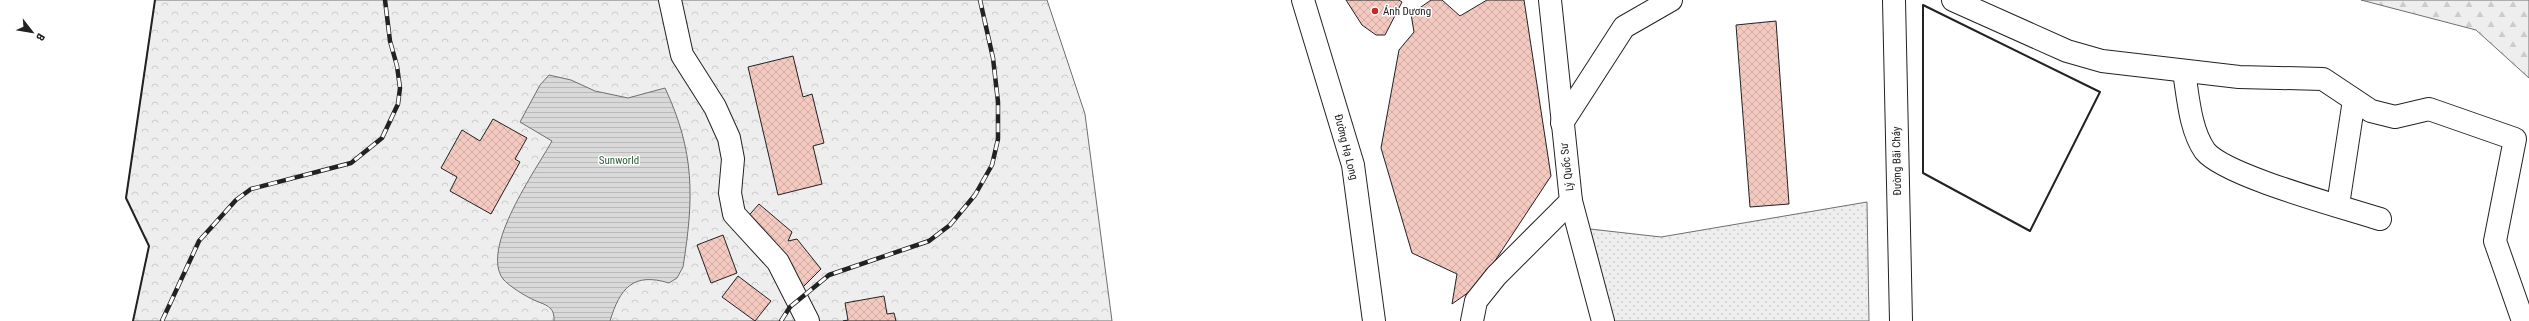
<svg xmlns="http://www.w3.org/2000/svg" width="2529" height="321" font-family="'Roboto Condensed',sans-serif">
  <defs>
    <pattern id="grass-dots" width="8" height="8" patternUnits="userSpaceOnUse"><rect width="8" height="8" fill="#eee"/><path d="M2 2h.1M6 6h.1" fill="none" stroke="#ccc" stroke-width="1.8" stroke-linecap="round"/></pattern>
    <pattern id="forest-firs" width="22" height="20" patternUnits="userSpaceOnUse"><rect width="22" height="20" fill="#eee"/><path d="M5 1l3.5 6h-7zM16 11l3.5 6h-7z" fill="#ccc"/></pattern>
    <pattern id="park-crowns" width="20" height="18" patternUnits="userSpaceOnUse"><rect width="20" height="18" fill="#eee"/><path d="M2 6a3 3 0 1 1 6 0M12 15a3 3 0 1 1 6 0" fill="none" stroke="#ccc"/></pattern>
    <pattern id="water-rules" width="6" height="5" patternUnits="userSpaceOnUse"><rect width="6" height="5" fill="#d9d9d9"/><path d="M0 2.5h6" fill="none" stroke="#bababa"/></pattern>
    <pattern id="building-cross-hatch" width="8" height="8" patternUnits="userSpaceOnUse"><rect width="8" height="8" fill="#f3c9c0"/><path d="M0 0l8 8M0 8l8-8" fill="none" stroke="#d0aca5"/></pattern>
  </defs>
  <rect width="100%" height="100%" fill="#fff"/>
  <path fill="url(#grass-dots)" stroke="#6f6f6f" d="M1867,202l2,119h-255l-24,-92 71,8z"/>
  <path fill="url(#forest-firs)" stroke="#6f6f6f" d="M2361,0h168v78l-53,-48z"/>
  <path fill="url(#park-crowns)" stroke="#6f6f6f" d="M155,0h892l38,114 27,207h-979l16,-75 -23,-48z"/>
  <path fill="url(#water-rules)" stroke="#6f6f6f" d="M549,75l22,5 24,11 33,7 37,-10c30,64 29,110 18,179l-6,11 -8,5c-36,-11 -49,5 -59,38h-56c1,-15 -9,-16 -20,-21 -9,-4 -25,-14 -31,-21 -23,-31 33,-109 49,-138l-32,-19 20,-37z"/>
  <g fill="url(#building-cross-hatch)" stroke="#222">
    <path d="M1346,0h53l3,2 -17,33h-9l-14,-10z"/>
    <path d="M1431,0h11l18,16 27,-16h37l27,176 -72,109 -27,19 5,-30 -45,-21 -31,-105 18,-98 15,-18 -3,-18z"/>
    <path d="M1776,21l13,183 -39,3 -14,-182z"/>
    <path d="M793,56l10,41 9,-3 12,49 -11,3 9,38 -44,11 -30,-128z"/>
    <path d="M493,119l34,19 -12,21 5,3 -29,52 -41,-23 7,-14 -16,-9 21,-38 18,11z"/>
    <path d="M759,204l33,28 -4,9 9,-2 24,30 -18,18 -25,-36 -34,-30z"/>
    <path d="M723,235l14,38 -26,10 -14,-38z"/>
    <path d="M738,276l33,25 -16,20 -33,-24z"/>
    <path d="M884,296l3,18 7,-1 2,8h-53l5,-1 -3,-17z"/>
  </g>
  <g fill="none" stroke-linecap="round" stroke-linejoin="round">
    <g stroke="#222" stroke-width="24">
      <g id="minor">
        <path d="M670,0l12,55 33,52 14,31 4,21 -3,34 4,21 44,48 30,59"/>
        <path d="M1953,0l114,51 35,10 137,16 84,2 48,32 24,6 34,-8 86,30 -20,102 28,80"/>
        <path d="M2184,72c4,24 6,58 21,79 20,25 138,56 175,68"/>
        <path d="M1562,123l62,-96 47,-27"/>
        <path d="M1571,201l32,120"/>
        <path d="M2338,205l16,-105"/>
        <path d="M1472,321l4,-20 20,-25 75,-75 -21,-201"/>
      </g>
    </g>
    <g stroke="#222" stroke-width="24">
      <g id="major">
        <path d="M1303,0l50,165 21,156"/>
        <path d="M1894,0l7,321"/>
      </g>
    </g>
    <use href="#minor" stroke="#fff" stroke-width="22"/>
    <use href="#major" stroke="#fff" stroke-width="22"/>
    <g stroke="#222" stroke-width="4.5">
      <g id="rail">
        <path d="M162,321l37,-80 37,-41 15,-11 100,-26 31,-25 16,-34 2,-16 -3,-22 -7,-25 -5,-41"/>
        <path d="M781,321l9,-14 39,-32 100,-34 21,-16 25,-30 17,-30 6,-26v-37l-5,-44 -13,-58"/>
      </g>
    </g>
    <use href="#rail" stroke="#fff" stroke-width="3" stroke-dasharray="9" stroke-linecap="butt"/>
    <g stroke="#222" stroke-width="2">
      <path d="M1923,5l177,87 -70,139 -107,-58z"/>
      <path d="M133,321l16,-75 -23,-48 29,-198"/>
    </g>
  </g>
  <circle fill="#c62828" stroke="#fff" stroke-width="1.5" cx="1375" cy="11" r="4"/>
  <g text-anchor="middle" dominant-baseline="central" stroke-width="3" stroke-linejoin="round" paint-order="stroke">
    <g font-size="11" fill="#222" stroke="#fff" text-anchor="start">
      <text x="1383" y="11">Ánh Dương</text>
    </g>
    <g font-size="11" fill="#222" stroke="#fff">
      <text transform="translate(1346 147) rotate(76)">Đường Hạ Long</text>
      <text transform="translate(1897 161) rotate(-91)">Đường Bãi Cháy</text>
      <text transform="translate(1567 167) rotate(-97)">Lý Quốc Sư</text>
    </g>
    <g font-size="11" fill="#2f5e38" stroke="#fff">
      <text x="619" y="160">Sunworld</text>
    </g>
  </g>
  <g transform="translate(32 32) rotate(121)" stroke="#ffffff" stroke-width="3" paint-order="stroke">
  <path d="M0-3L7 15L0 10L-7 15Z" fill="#222222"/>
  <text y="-6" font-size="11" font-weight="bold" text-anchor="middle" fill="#222222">B</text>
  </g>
</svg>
